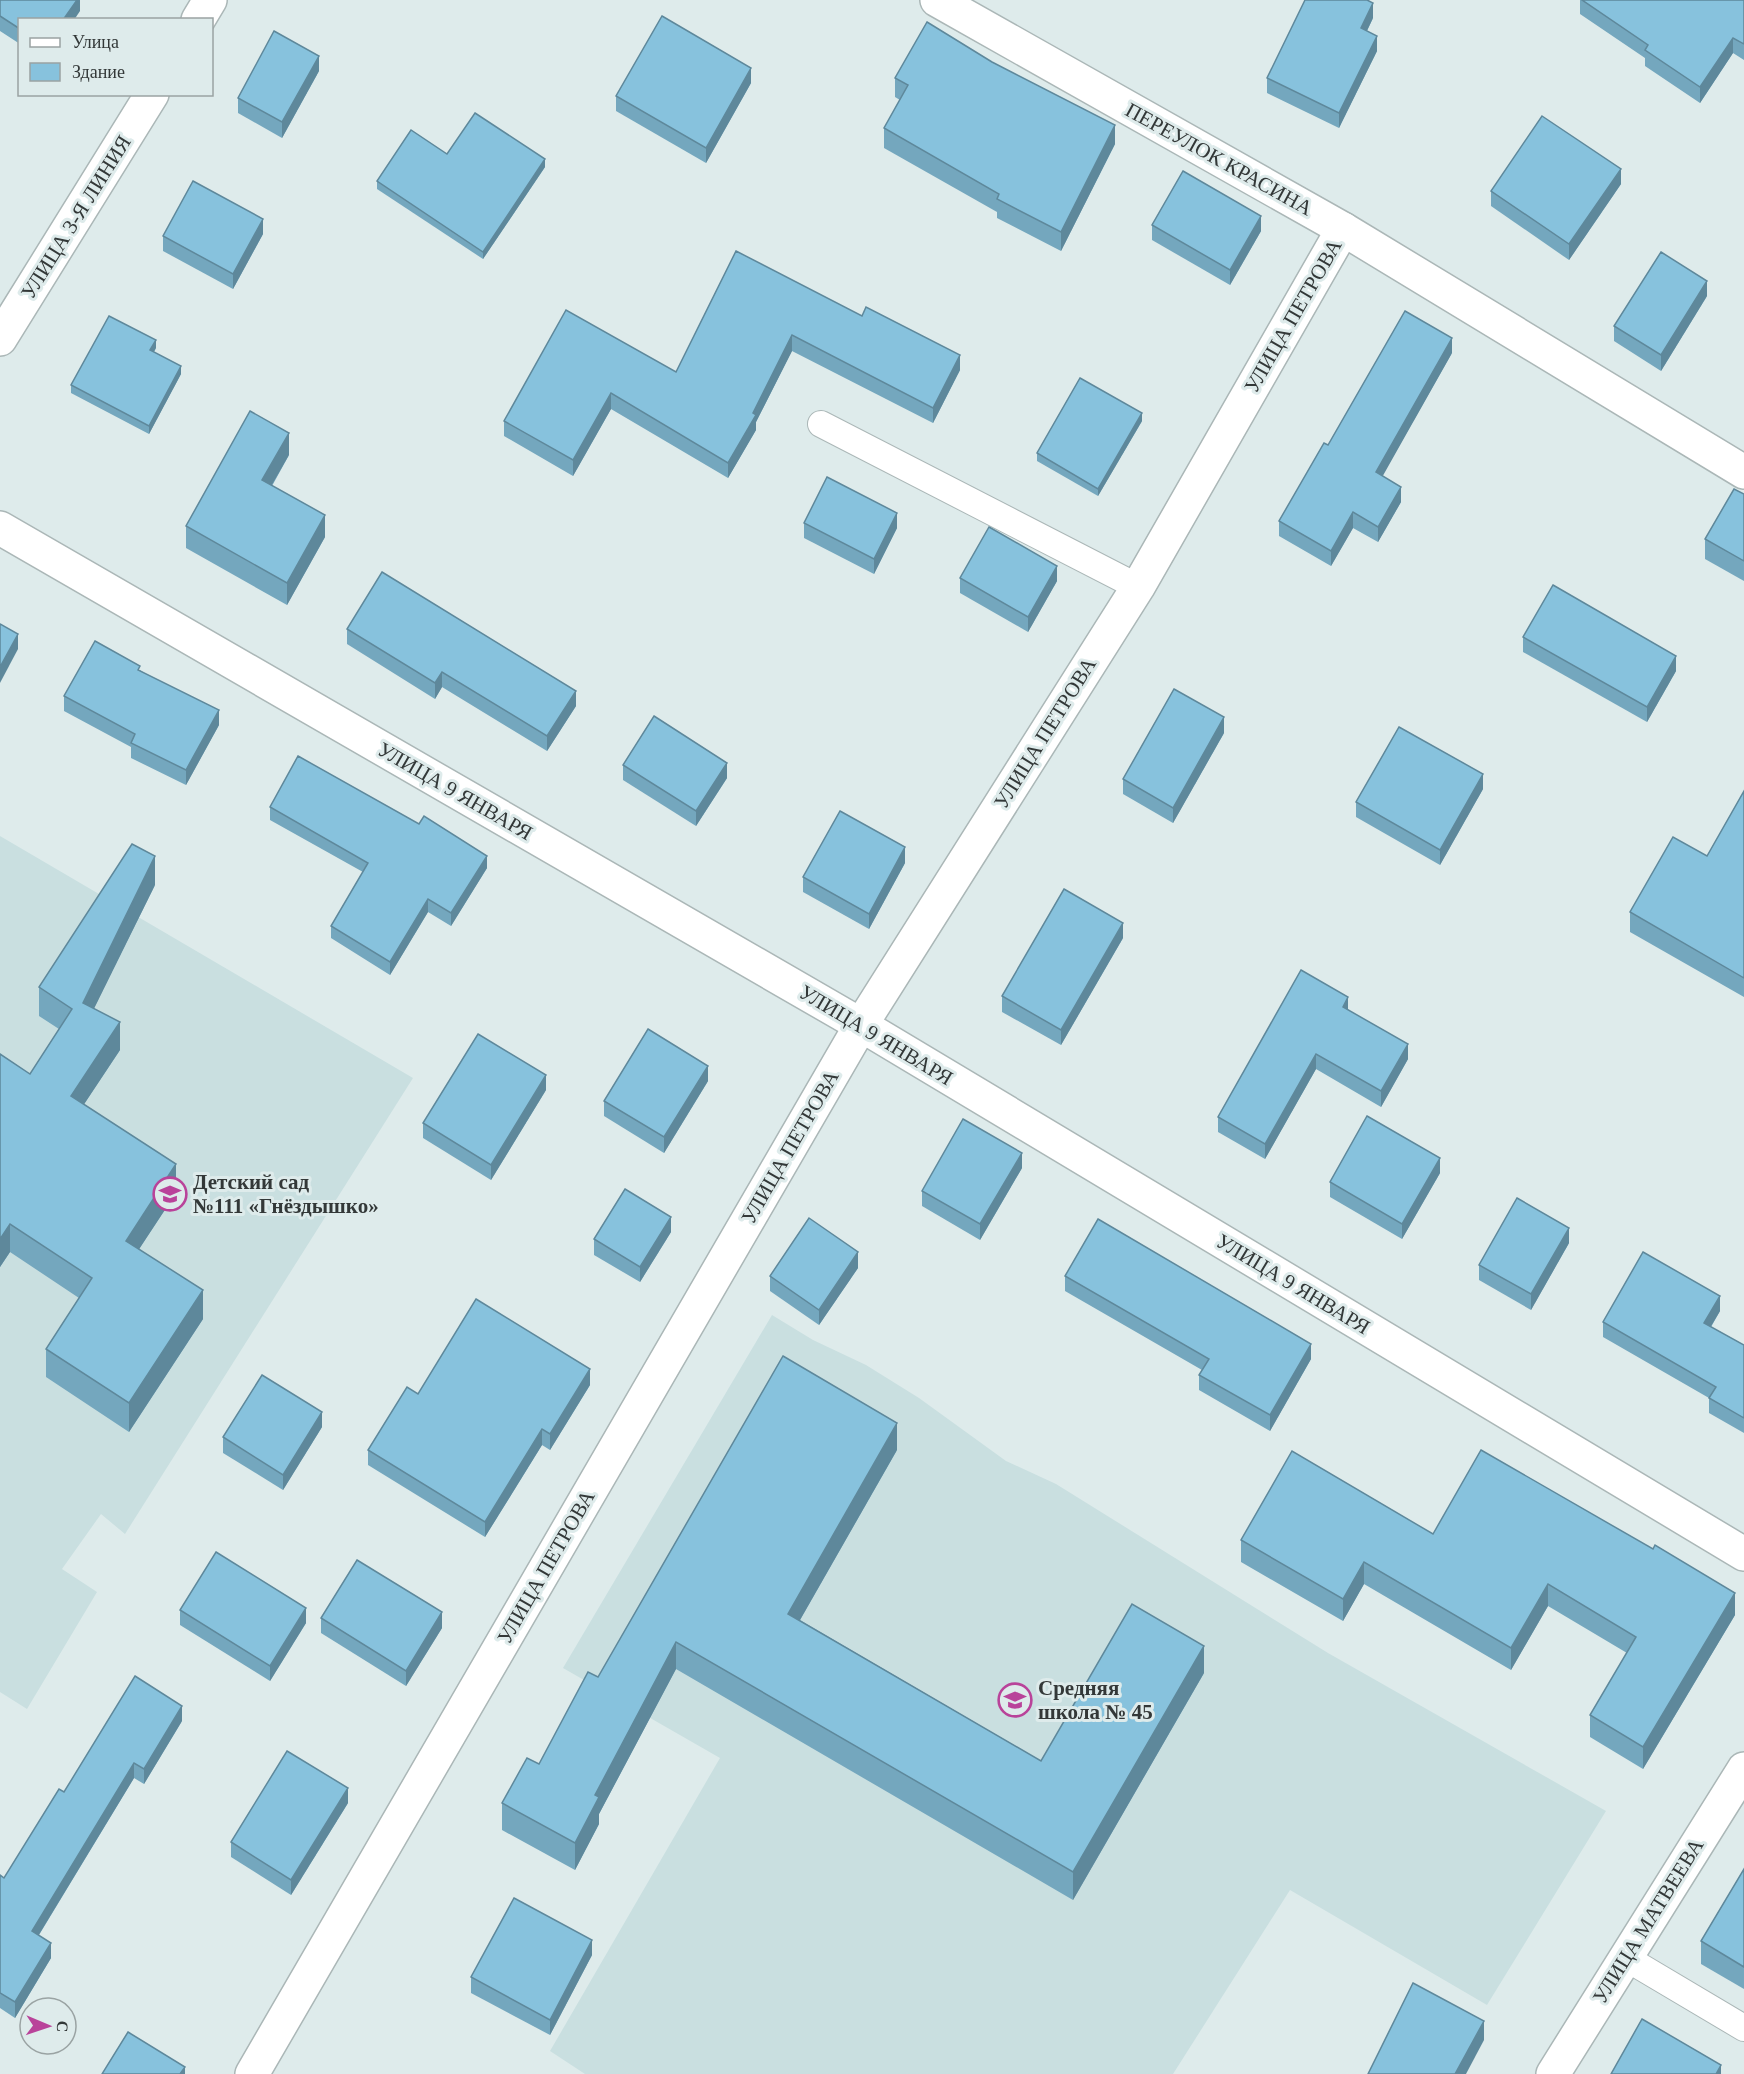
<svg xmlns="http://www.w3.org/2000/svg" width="1744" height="2074" font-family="'Times New Roman',serif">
  <rect width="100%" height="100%" fill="#deebeb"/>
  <g fill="#c9dfe0">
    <path d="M0,836l413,242 -288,456 -24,-20 -39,55 35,23 -70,117 -27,-17z"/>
    <path d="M772,1315l41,25 53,25 53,33 87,63 50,23 272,169 278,158 -119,194 -197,-115 -117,184h-588l-35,-23 170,-293 -157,-90z"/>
  </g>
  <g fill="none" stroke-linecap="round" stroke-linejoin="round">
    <g stroke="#abb7b7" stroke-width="28">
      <g id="lane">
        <path d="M821,424l317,163"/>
        <path d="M1626,1958l118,70"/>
      </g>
    </g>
    <g stroke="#abb7b7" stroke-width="36">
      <g id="street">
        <path d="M937,0l406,229 401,243"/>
        <path d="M198,20l12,-20"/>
        <path d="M0,339l152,-245"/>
        <path d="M0,528l861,497 883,529"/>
        <path d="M252,2074l609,-1049 277,-438 205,-358"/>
        <path d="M1553,2074l191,-305"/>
      </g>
    </g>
    <use href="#lane" stroke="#fff" stroke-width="26"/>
    <use href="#street" stroke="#fff" stroke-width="33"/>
  </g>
  <g fill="#74a7be">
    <path d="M0,0h80v11l-60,9v24l-20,-13z"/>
    <path d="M1580,0h164v60l-11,-7 -33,50 -55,-37v-8l-65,-44z"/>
    <path d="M1373,18l-6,13 10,20 -38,77 -72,-35v-15z"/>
    <path d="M319,71l-37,67 -44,-25v-15z"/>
    <path d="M895,78l220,66 -54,107 -64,-33v-6l-113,-64v-20l16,-28 -5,-3z"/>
    <path d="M751,83l-45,80 -90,-52v-15z"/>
    <path d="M447,154l98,13 -62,92 -106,-70v-8z"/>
    <path d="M1621,184l-52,76 -78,-54v-15z"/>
    <path d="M1152,225l109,6 -31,54 -78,-45z"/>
    <path d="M263,234l-30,55 -70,-38v-15z"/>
    <path d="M736,251l224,119 -27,53 -141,-72 -36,71v8l-28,48 -117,-69 -38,67 -69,-40v-15l172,-49z"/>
    <path d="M1707,296l-46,75 -47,-30v-15z"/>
    <path d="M156,348l-2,4 27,22 -32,60 -78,-41v-8z"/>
    <path d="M1452,353l-70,123 19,26 -23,40 -25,-14 -22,38 -52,-30v-15l49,-76z"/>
    <path d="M1142,421l-44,75 -61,-35v-8z"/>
    <path d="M289,455l-17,31 53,51 -38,68 -101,-57v-22z"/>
    <path d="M1744,494v87l-39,-22v-20z"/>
    <path d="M804,523l93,5 -23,46 -70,-36z"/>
    <path d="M960,578l97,3 -29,51 -68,-39z"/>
    <path d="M347,629l229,77 -29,45 -105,-64 -7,12 -88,-55z"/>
    <path d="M1523,637l153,34 -29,51 -124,-70z"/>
    <path d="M140,670l79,55 -33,60 -55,-27v-11l-67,-36v-15z"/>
    <path d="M1224,733l-51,90 -50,-29v-15z"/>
    <path d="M623,765l104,13 -31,48 -73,-46z"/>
    <path d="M1483,789l-43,76 -84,-48v-15z"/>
    <path d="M1744,791v206l-114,-65v-20l77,-56z"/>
    <path d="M270,807l217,61 -36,58 -23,-14 -38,63 -59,-37v-12l32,-54 -93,-52z"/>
    <path d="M905,863l-36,66 -66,-37v-15z"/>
    <path d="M155,885l-61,123 26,42 -36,54 92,89 -37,56 64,70 -74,113 -83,-55v-28l33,-51 -69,-46 -10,15v-213l30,20 29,-45 -20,-13v-29z"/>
    <path d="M1123,938l-62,107 -59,-33v-16z"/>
    <path d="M1348,1010l60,49 -27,48 -65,-38 -51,90 -47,-27v-15z"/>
    <path d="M708,1081l-44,72 -60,-37v-15z"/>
    <path d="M546,1090l-55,90 -68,-42v-15z"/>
    <path d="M1022,1168l-42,72 -58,-34v-15z"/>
    <path d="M1440,1173l-38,66 -72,-42v-15z"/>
    <path d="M671,1232l-31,50 -46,-27v-16z"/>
    <path d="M1569,1243l-38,67 -52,-30v-15z"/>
    <path d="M858,1268l-39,57 -49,-34v-15z"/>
    <path d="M1065,1276l246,83 -41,72 -71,-41v-15l3,-5 -137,-79z"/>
    <path d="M1720,1311l-9,16 33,18v88l-35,-20v-15l-106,-61v-15z"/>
    <path d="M590,1385l-40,65 -8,-5 -57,92 -117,-72v-15l50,-56z"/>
    <path d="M322,1427l-39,63 -60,-37v-16z"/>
    <path d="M897,1450l-97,170 241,141 163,-88 -131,227 -397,-231 -77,145v10l-24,46 -73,-40v-27l37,-39 59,-87z"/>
    <path d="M1433,1534l302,81 -92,154 -53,-32v-22l37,-62 -79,-47 -37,64 -147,-86 -21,37 -102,-59v-22z"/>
    <path d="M180,1610l126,13 -36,58 -90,-56z"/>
    <path d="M321,1618l121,10 -36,58 -85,-53z"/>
    <path d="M182,1721l-38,63 -10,-6 -95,157 12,23 -36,60 -15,-10v-133l4,3 60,-86z"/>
    <path d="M348,1803l-57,92 -60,-38v-15z"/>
    <path d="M1744,1869v120l-43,-25v-23z"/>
    <path d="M592,1955l-42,80 -79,-42v-16z"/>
  </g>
  <g fill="#5e889b">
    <path d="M77,0h3v11l-6,9h-11z"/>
    <path d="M1373,3v15l-12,25v-15z"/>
    <path d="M1377,36v15l-38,77v-15z"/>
    <path d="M1733,38v15l-33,50v-16z"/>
    <path d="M319,56v15l-37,67v-16z"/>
    <path d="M751,68v15l-45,80v-15z"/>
    <path d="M1115,125v19l-54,107v-19z"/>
    <path d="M545,159v8l-62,92v-7z"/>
    <path d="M1621,169v15l-52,76v-16z"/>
    <path d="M1261,216v15l-31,54v-15z"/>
    <path d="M263,219v15l-30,55v-15z"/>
    <path d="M1707,281v15l-46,75v-16z"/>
    <path d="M792,335v16l-36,71v8l-28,48v-15z"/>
    <path d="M1452,338v15l-76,135v-16z"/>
    <path d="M156,340v8l-6,10v-8z"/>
    <path d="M960,355v15l-27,53v-15z"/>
    <path d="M181,366v8l-32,60v-8z"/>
    <path d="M611,393v16l-38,67v-16z"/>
    <path d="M1142,413v8l-44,75v-7z"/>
    <path d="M289,433v22l-27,47v-22z"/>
    <path d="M1401,487v15l-23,40v-15z"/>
    <path d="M1353,512v16l-22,38v-15z"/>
    <path d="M897,513v15l-23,46v-15z"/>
    <path d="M325,515v22l-38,68v-22z"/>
    <path d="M1057,566v15l-29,51v-15z"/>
    <path d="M18,634v15l-18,34v-16z"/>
    <path d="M1676,656v15l-29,51v-15z"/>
    <path d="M442,672v15l-7,12v-16z"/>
    <path d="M576,691v15l-29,45v-15z"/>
    <path d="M219,710v15l-33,60v-15z"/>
    <path d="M1224,717v16l-51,90v-15z"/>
    <path d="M727,763v15l-31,48v-15z"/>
    <path d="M1483,774v15l-43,76v-15z"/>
    <path d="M905,847v16l-36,66v-15z"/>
    <path d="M155,856v29l-72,146v-28z"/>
    <path d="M487,856v12l-36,58v-13z"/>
    <path d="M428,899v13l-38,63v-13z"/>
    <path d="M1123,923v15l-62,107v-15z"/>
    <path d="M1348,997v16l-5,-6z"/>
    <path d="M120,1022v28l-49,74v-28z"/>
    <path d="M1408,1044v15l-27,48v-16z"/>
    <path d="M1316,1054v15l-51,90v-15z"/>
    <path d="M708,1066v15l-44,72v-16z"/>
    <path d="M546,1075v15l-55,90v-15z"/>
    <path d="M1022,1153v15l-42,72v-16z"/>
    <path d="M1440,1158v15l-38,66v-15z"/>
    <path d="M176,1164v29l-50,76v-28z"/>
    <path d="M671,1217v15l-31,50v-15z"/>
    <path d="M10,1224v28l-10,15v-28z"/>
    <path d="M1569,1228v15l-38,67v-16z"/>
    <path d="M858,1252v16l-39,57v-15z"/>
    <path d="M203,1290v29l-74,113v-29z"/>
    <path d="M1720,1296v15l-16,27v-15z"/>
    <path d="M1311,1344v15l-41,72v-16z"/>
    <path d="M590,1369v16l-40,65v-16z"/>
    <path d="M322,1412v15l-39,63v-15z"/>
    <path d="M897,1423v27l-109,191v-27z"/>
    <path d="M542,1429v16l-57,92v-15z"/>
    <path d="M1364,1562v22l-21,37v-22z"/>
    <path d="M1548,1584v22l-37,64v-22z"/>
    <path d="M1735,1593v22l-92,154v-22z"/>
    <path d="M306,1608v15l-36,58v-15z"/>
    <path d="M442,1612v16l-36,58v-15z"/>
    <path d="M676,1642v27l-77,145v10l-24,46v-27l20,-48z"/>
    <path d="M1204,1646v27l-131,227v-28z"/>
    <path d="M182,1706v15l-38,63v-15z"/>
    <path d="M134,1763v15l-102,168v-15z"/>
    <path d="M348,1788v15l-57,92v-15z"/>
    <path d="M592,1940v15l-42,80v-15z"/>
    <path d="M51,1943v15l-36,60v-16z"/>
    <path d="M1484,2021v19l-18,34h-11z"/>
    <path d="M1721,2065v9h-5z"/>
    <path d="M185,2067v7h-5z"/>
  </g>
  <g fill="#87c2dd" stroke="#5e889b" stroke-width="1.5">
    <path d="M0,0h77l-14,20h-43v9l-20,-13z"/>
    <path d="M1305,0h62l6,3 -12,25 16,8 -38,77 -72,-35z"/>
    <path d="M1582,0h162v44l-11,-6 -33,49 -55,-37 3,-5z"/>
    <path d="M662,16l89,52 -45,80 -90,-52z"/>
    <path d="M927,22l65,40 123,63 -54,107 -64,-33 2,-5 -115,-66 24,-43 -13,-7z"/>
    <path d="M274,31l45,25 -37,66 -44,-24z"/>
    <path d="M475,113l70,46 -62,93 -106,-71 34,-51 36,24z"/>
    <path d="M1542,116l79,53 -52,75 -78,-53z"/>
    <path d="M1183,171l78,45 -31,54 -78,-45z"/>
    <path d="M193,181l70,38 -30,55 -70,-38z"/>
    <path d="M736,251l126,65 4,-9 94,48 -27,53 -141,-73 -39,78 3,2 -28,48 -117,-70 -38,67 -69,-39 62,-111 110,62z"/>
    <path d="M1661,252l46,29 -46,74 -47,-29z"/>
    <path d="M1405,311l47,27 -76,134 25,15 -23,40 -25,-15 -22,39 -52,-30 45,-78 4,2z"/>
    <path d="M109,316l47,24 -6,10 31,16 -32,60 -78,-41z"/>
    <path d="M1080,378l62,35 -44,76 -61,-36z"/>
    <path d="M250,411l39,22 -27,47 63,35 -38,68 -101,-57z"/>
    <path d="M827,477l70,36 -23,46 -70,-36z"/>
    <path d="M1734,489l10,5v67l-39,-22z"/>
    <path d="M989,527l68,39 -29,51 -68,-39z"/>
    <path d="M382,572l194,119 -29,45 -105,-64 -7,11 -88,-54z"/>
    <path d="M1553,585l123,71 -29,51 -124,-70z"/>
    <path d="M0,624l18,10 -18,33z"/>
    <path d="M95,641l45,25 -2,4 81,40 -33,60 -55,-27 4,-9 -71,-38z"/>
    <path d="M1174,689l50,28 -51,91 -50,-29z"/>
    <path d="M654,716l73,47 -31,48 -73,-46z"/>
    <path d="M1399,727l84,47 -43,76 -84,-48z"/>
    <path d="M298,756l121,68 5,-8 63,40 -36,57 -23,-14 -38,63 -59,-36 37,-63 -98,-56z"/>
    <path d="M1744,791v187l-114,-66 43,-75 34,19z"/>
    <path d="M840,811l65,36 -36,67 -66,-37z"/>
    <path d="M132,844l23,12 -72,147 37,19 -49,74 105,68 -50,77 77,49 -74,113 -83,-54 46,-71 -82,-54 -10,15v-185l30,20 42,-65 -33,-22z"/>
    <path d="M1064,889l59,34 -62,107 -59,-34z"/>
    <path d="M1301,970l47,27 -5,10 65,37 -27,47 -65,-37 -51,90 -47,-27z"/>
    <path d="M648,1029l60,37 -44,71 -60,-36z"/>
    <path d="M478,1034l68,41 -55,90 -68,-42z"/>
    <path d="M1367,1116l73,42 -38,66 -72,-42z"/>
    <path d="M963,1119l59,34 -42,71 -58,-33z"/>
    <path d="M625,1189l46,28 -31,50 -46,-28z"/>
    <path d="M1517,1198l52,30 -38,66 -52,-29z"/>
    <path d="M809,1218l49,34 -39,58 -49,-34z"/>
    <path d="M1098,1219l213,125 -41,71 -71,-40 10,-16 -144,-83z"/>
    <path d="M1643,1252l77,44 -16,27 40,22v73l-35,-20 7,-11 -113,-65z"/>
    <path d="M476,1299l114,70 -40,65 -8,-5 -57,93 -117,-72 39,-63 11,7z"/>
    <path d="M783,1356l114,67 -109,191 253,147 91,-157 72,42 -131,226 -397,-230 -81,153 4,2 -24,46 -73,-40 25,-45 12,6 49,-92 10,5z"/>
    <path d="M262,1375l60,37 -39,63 -60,-38z"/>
    <path d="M1481,1450l172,99 2,-4 80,48 -92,154 -53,-32 46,-78 -88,-53 -37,64 -147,-86 -21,37 -102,-59 51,-89 141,83z"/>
    <path d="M216,1552l90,56 -36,58 -90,-56z"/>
    <path d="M357,1560l85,52 -36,59 -85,-53z"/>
    <path d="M135,1676l47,30 -38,63 -10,-6 -102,168 19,12 -36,59 -15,-9v-118l4,3 55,-89 5,3z"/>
    <path d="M287,1751l61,37 -57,92 -60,-38z"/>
    <path d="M1744,1869v98l-43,-26z"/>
    <path d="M514,1898l78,42 -42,80 -79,-43z"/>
    <path d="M1413,1983l71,38 -29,53h-87z"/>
    <path d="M1642,2019l79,46 -5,9h-105z"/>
    <path d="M128,2032l57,35 -5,7h-78z"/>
  </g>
  <defs>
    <g id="school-ring" transform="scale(1.725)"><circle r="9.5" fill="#deebeb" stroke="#b9439a" stroke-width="1.5"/><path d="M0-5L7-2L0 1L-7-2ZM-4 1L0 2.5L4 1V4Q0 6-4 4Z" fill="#b9439a"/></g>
  </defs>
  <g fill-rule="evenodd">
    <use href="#school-ring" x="170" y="1194"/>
    <use href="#school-ring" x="1015" y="1700"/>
  </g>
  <g text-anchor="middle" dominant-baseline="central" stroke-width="6" stroke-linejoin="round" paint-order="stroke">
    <g font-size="21" fill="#333838" stroke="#deebeb">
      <text transform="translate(1219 159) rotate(29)">ПЕРЕУЛОК КРАСИНА</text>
      <text transform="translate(76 217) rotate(-58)">УЛИЦА 3-Я ЛИНИЯ</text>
      <text transform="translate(1293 316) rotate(-60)">УЛИЦА ПЕТРОВА</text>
      <text transform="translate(1045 733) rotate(-58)">УЛИЦА ПЕТРОВА</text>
      <text transform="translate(455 791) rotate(30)">УЛИЦА 9 ЯНВАРЯ</text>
      <text transform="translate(876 1035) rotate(31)">УЛИЦА 9 ЯНВАРЯ</text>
      <text transform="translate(790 1147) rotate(-60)">УЛИЦА ПЕТРОВА</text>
      <text transform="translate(1293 1284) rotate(31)">УЛИЦА 9 ЯНВАРЯ</text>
      <text transform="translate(546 1567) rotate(-60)">УЛИЦА ПЕТРОВА</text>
      <text transform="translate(1648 1921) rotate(-58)">УЛИЦА МАТВЕЕВА</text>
    </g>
    <g font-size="21" font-weight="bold" fill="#333838" stroke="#deebeb" text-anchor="start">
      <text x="193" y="1182">Детский сад<tspan x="193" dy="24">№111 «Гнёздышко»</tspan></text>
      <text x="1038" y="1688">Средняя<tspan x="1038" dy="24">школа № 45</tspan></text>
    </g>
  </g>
  <rect x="18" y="18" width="195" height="78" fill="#deebeb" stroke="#9aa3a3" stroke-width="1.5"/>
  <rect x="30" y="38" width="30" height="9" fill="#ffffff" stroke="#9aa3a3" stroke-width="1.5"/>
  <text x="72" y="48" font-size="18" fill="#333838">Улица</text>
  <rect x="30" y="63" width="30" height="18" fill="#87c2dd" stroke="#9aa3a3" stroke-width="1.5"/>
  <text x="72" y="78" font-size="18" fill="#333838">Здание</text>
  <g transform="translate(48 2026) rotate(92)"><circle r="28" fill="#deebeb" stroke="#9aa3a3" stroke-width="1.5"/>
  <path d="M0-4.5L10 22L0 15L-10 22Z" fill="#b9439a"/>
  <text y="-9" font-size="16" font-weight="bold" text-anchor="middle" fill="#333838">С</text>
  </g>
</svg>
